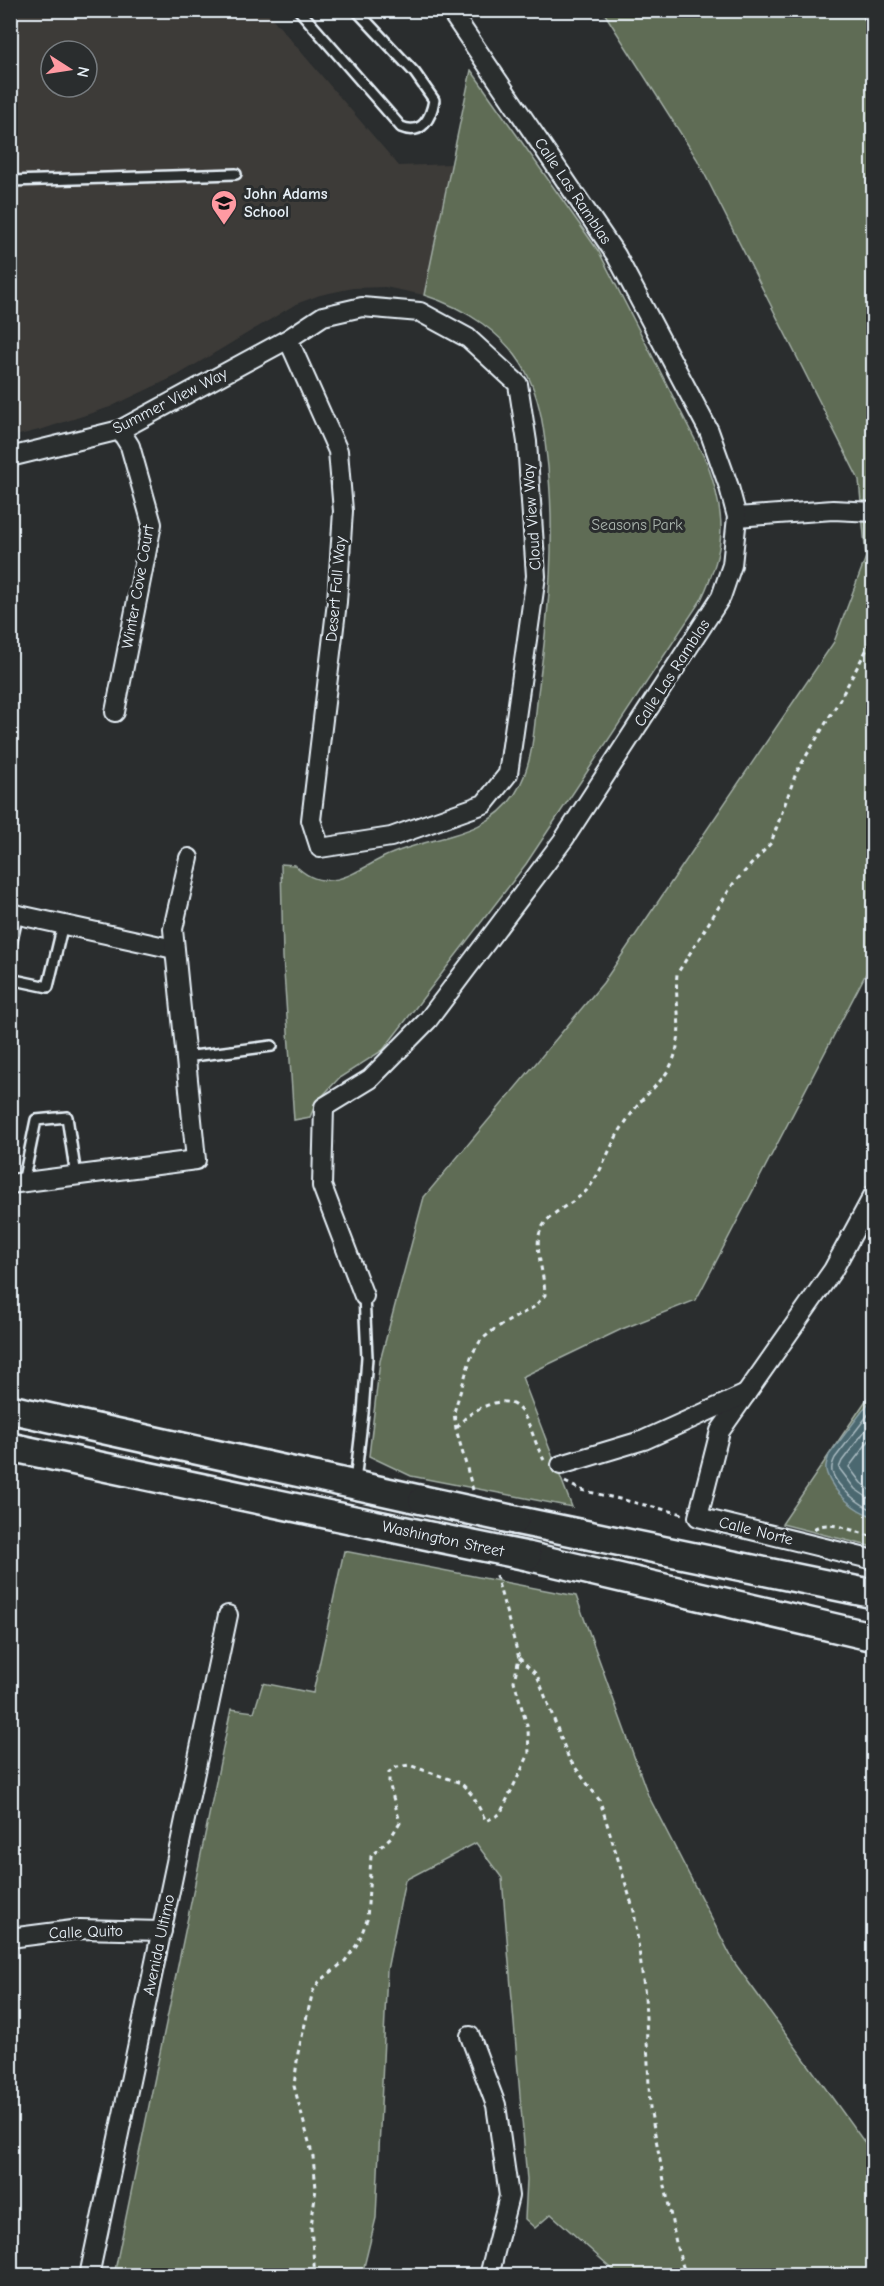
<svg xmlns="http://www.w3.org/2000/svg" width="884" height="2286" font-family="'Comic Neue',sans-serif">
  <rect width="100%" height="100%" fill="#2a2d2e"/>
  <filter id="ink" filterUnits="userSpaceOnUse"><feTurbulence type="fractalNoise" baseFrequency=".0167" numOctaves="2"/><feDisplacementMap in="SourceGraphic" scale="12" xChannelSelector="R" yChannelSelector="G"/><feConvolveMatrix kernelMatrix="1 2 1 2 8 2 1 2 1" color-interpolation-filters="sRGB"/></filter>
  <g filter="url(#ink)">
    <path fill="#3d3b38" fill-rule="evenodd" d="M10,11h256l133,155 53,-2 -28,131 -39,-8 -32,1 -33,7 -24,9 -118,71 -68,32 -67,22 -32,8zM51,51h36v36h-36z"/>
    <g fill="#5e6c54" stroke="#a3aea6" stroke-width="1.5">
      <path d="M603,11h270v949l-177,340 -74,29 -100,48 50,130 -161,-31 -42,-20 11,-95 44,-164 179,-214 231,-341 32,-85 -7,-77 -162,-321z"/>
      <path d="M471,70l128,182 108,211c20,55 19,84 -6,137l-175,264 -143,186 -44,28 -23,25 -6,14 -16,3 -11,-163 -2,-93 14,1c30,31 58,8 89,-8 44,-22 101,-17 131,-63 19,-29 19,-68 23,-101 11,-82 19,-160 8,-243 -3,-28 -7,-53 -20,-78 -21,-39 -61,-64 -102,-77z"/>
      <path d="M873,1390v157l-91,-23z"/>
      <path d="M344,1551l232,45 72,199 86,167 139,192v121h-254l-68,-61 -16,14 -10,-9 2,-39 -25,-302 -26,-35 -71,37 -18,90 -11,248 -14,57h-248l117,-566 23,3 9,-29 50,10z"/>
    </g>
    <path fill="#4b686f" stroke="#8a9fa6" stroke-width="1.5" d="M873,1397v119c-17,-4 -40,-24 -46,-42 -3,-7 0,-12 2,-19z"/>
    <g fill="none" stroke-linecap="round" stroke-linejoin="round">
      <g stroke="#a9bac1" stroke-width="1.5">
        <path d="M874,1407l-39,51c-2,4 -4,9 -3,14 5,15 27,33 42,38"/>
        <path d="M874,1419l-32,42 -3,7 16,21 19,13"/>
        <path d="M874,1434l-25,33 12,16 13,10"/>
      </g>
      <g stroke="#e8f1f8" stroke-width="14">
        <g id="lane">
          <path d="M299,10l102,117c21,9 30,-9 33,-27l-19,-27 -59,-63"/>
          <path d="M10,181l226,-7"/>
          <path d="M10,949l8,-35"/>
          <path d="M10,979l38,8 15,-63"/>
          <path d="M185,1057l87,-11"/>
          <path d="M23,1183l13,-63 31,-3 9,59"/>
          <path d="M355,1482l8,-69 4,-56 -3,-61"/>
        </g>
      </g>
      <g stroke="#e8f1f8" stroke-width="22">
        <g id="street">
          <path d="M10,457l110,-27 168,-91 35,-23 39,-9 58,5 48,26 50,46 9,58 9,134 -28,198 -24,30 -93,33 -71,11 -9,-28 26,-218 6,-91 -5,-60 -50,-112"/>
          <path d="M737,517l96,-7 41,2"/>
          <path d="M115,712l37,-188 -22,-78 -10,-16"/>
          <path d="M10,913l164,36"/>
          <path d="M10,1184l186,-24 -23,-231 16,-71"/>
          <path d="M874,1194l-41,76 -113,161 -22,86 176,43"/>
          <path d="M364,1296l-42,-110 2,-79 46,-28 58,-59 136,-181 157,-242 11,-32 5,-48 -8,-30 -20,-56 -93,-176 -166,-245"/>
          <path d="M561,1465l83,-25 102,-46"/>
          <path d="M10,1938l70,-9 82,2"/>
          <path d="M470,2036l26,69 13,91 -20,80"/>
          <path d="M89,2276l139,-661"/>
        </g>
      </g>
      <g stroke="#e8f1f8" stroke-width="32">
        <g id="secondary">
          <path d="M10,1409l413,91"/>
          <path d="M10,1447l424,90"/>
          <path d="M515,1520l359,74"/>
          <path d="M527,1556l347,81"/>
        </g>
      </g>
      <g stroke="#e8f1f8" stroke-width="3" stroke-dasharray="4.5 4.5" stroke-linecap="butt">
        <path d="M859,10l15,22"/>
        <path d="M457,1428c9,-13 19,-19 34,-24 36,-13 39,33 53,56"/>
        <path d="M565,1482l16,8 102,24"/>
        <path d="M473,1490l-17,-61 -2,-17 18,-58 9,-14 15,-12 38,-21 11,-12c0,-18 -11,-47 -5,-63 7,-20 33,-27 47,-42 16,-19 22,-44 36,-64 6,-9 12,-18 19,-26 10,-11 23,-22 29,-35 15,-32 3,-58 6,-91l56,-90 38,-41 25,-70 43,-72 29,-54 6,-17"/>
        <path d="M814,1529c14,-11 44,4 60,8"/>
        <path d="M519,1658l18,17 32,84 31,42 34,110 11,85 5,112 27,140 9,28"/>
        <path d="M315,2276l-4,-49 5,-39 -3,-31 -19,-71 4,-33 15,-62 6,-9 26,-21 13,-18 9,-23 4,-64 20,-19 9,-15 -11,-39v-11l8,-5 12,-2 52,18 12,13 13,25 14,-7 29,-60 -1,-25 -14,-48 5,-23 -24,-86"/>
      </g>
      <use href="#lane" stroke="#2a2d2e" stroke-width="9"/>
      <use href="#street" stroke="#2a2d2e" stroke-width="18"/>
      <use href="#secondary" stroke="#2a2d2e" stroke-width="27"/>
      <g stroke="#e8f1f8" stroke-width="32" stroke-linecap="butt">
        <g id="secondary-bridge">
          <path d="M423,1500l92,20"/>
          <path d="M434,1537l93,19"/>
        </g>
      </g>
      <use href="#secondary-bridge" stroke="#2a2d2e" stroke-width="27"/>
    </g>
  </g>
  <defs>
    <g id="school-pin" transform="scale(1.35)"><path d="M0 17L-7.5 6A9.5 9.5 0 1 1 7.5 6Z" fill="#ff9aa2" stroke="#2a2d2e"/><path d="M0-5L7-2L0 1L-7-2ZM-4 1L0 2.5L4 1V4Q0 6-4 4Z" fill="#111"/></g>
  </defs>
  <g fill-rule="evenodd">
    <use href="#school-pin" x="224" y="203"/>
  </g>
  <g text-anchor="middle" dominant-baseline="central" stroke-width="6" stroke-linejoin="round" paint-order="stroke">
    <g font-size="16" fill="#e8f1f8" stroke="#2a2d2e">
      <text transform="translate(573 191) rotate(56)">Calle Las Ramblas</text>
      <text transform="translate(170 401) rotate(-27)">Summer View Way</text>
      <text transform="translate(532 517) rotate(-94)">Cloud View Way</text>
      <text transform="translate(138 587) rotate(-80)">Winter Cove Court</text>
      <text transform="translate(336 589) rotate(-85)">Desert Fall Way</text>
      <text transform="translate(672 673) rotate(-57)">Calle Las Ramblas</text>
      <text transform="translate(756 1531) rotate(14)">Calle Norte</text>
      <text transform="translate(443 1539) rotate(12)">Washington Street</text>
      <text transform="translate(86 1932) rotate(-2)">Calle Quito</text>
      <text transform="translate(159 1945) rotate(-78)">Avenida Ultimo</text>
    </g>
    <g font-size="16" font-weight="bold" fill="#e8f1f8" stroke="#2a2d2e" text-anchor="start">
      <text x="244" y="194">John Adams<tspan x="244" dy="18">School</tspan></text>
    </g>
    <g font-size="16" fill="#aab5ae" stroke="#2a2d2e">
      <text x="637" y="525">Seasons Park</text>
    </g>
  </g>
  <rect width="884" height="2286" fill="none" stroke="#2a2d2e" stroke-width="36"/>
  <rect x="18" y="18" width="848" height="2250" fill="none" stroke="#e8f1f8" stroke-width="2" filter="url(#ink)"/>
  <g transform="translate(69 69) rotate(102)"><circle r="28" fill="#2a2d2e" stroke="#767b7f" stroke-width="1.5"/>
  <path d="M0-4.5L10 22L0 15L-10 22Z" fill="#ff9aa2"/>
  <text y="-9" font-size="16" font-weight="bold" text-anchor="middle" fill="#e8f1f8">N</text>
  </g>
</svg>
